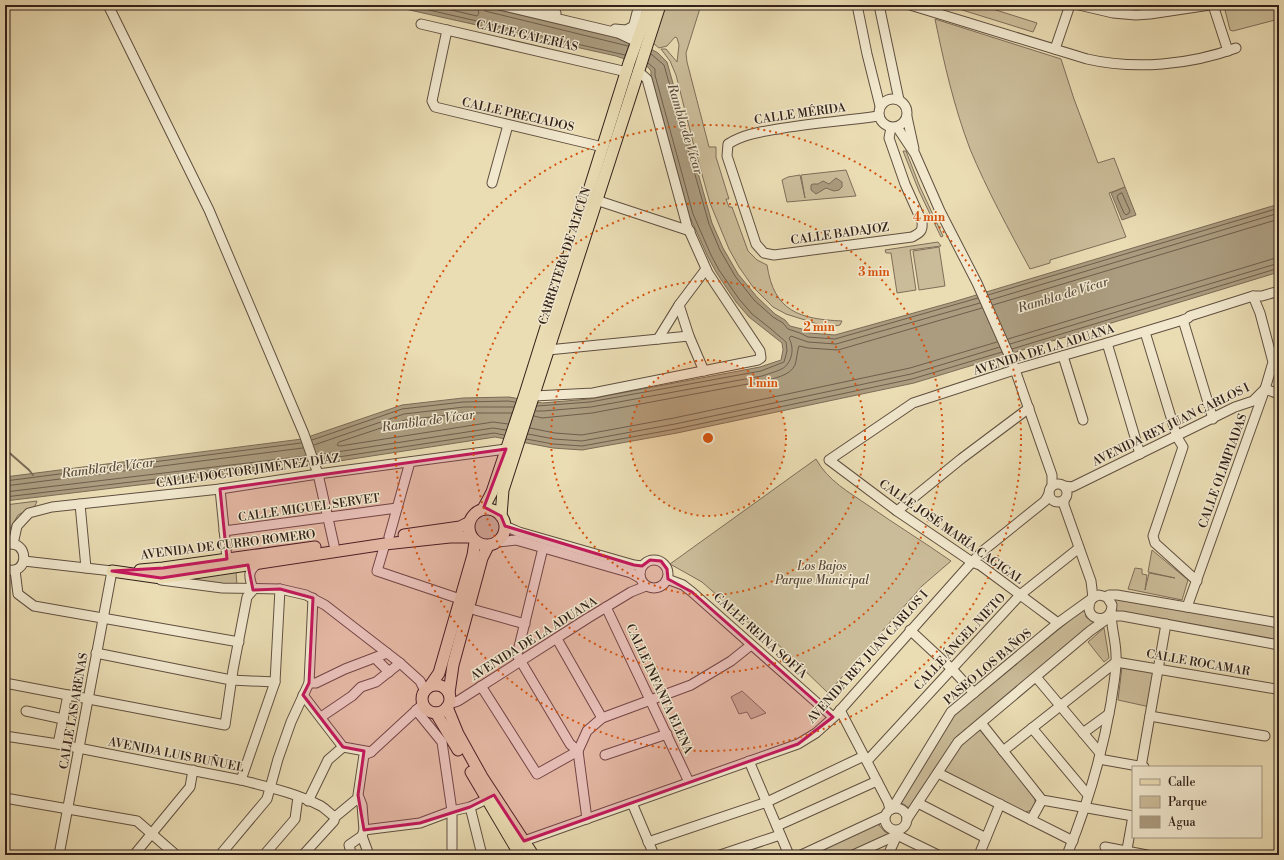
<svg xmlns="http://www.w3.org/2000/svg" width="1284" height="860" font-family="'Libre Bodoni',serif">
  <rect width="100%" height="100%" fill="#eadcb3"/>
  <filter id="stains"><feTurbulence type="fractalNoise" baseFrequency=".005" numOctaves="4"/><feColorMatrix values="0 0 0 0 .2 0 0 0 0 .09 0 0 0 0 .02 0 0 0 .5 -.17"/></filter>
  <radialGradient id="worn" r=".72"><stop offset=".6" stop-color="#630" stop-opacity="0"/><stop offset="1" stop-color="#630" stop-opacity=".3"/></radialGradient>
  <g fill="#cbbc99" stroke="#7e6e5a">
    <path d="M665,5h36l-15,48 1,9 22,85h7v10l13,42h-3l3,8h3l16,44 9,9 10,5c7,47 33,54 75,56l-2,4 -13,2 -41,-13 -13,-7 -20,-20 -14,-20 -10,-18 -19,-46 -16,-57 -18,-71 -6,-14 -9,-12h5l11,13 2,-17 -2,-7 -2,-1 -8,9 -8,2 -6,-5z"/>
    <path d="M946,5h34l57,18 -4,9z"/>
    <path d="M1238,5h41v14l-46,12 -3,-1 -5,-20z"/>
    <path d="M935,19l126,40 13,40 24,64 16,-5 11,29 -16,6 17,44 -76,23v3l-20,6c-21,-39 -43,-79 -60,-120 -16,-42 -26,-86 -35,-130z"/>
    <path d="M903,151h3l14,36 23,49 -2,1 -22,-46z"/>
    <path d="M846,170l10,26 -69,6 -5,-22 6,-3 12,-2 5,23 -4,-23z"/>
    <path d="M938,242l3,4 -31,4 6,40 -19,3 -6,-40h-5l-1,-3z"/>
    <path d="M939,247l6,39 -26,4 -6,-39z"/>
    <path d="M816,459c12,22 33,33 53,47 27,19 55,36 82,55l-29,25 -94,107 -64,-62 -13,-6 -49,-43 -32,-18z"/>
    <path d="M37,501l-2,5 -17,9 -13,23v-33z"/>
    <circle cx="487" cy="528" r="14"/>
    <path d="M1152,550l36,30 -6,20 -54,-11 7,-21 7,1v5l5,1 -2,15 4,-17 26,5 -27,-6z"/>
    <path d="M236,572l1,13 -68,-7z"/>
    <path d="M1114,599l165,27v15l-163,-30z"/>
    <path d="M1085,608l1,9 10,6 -140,114 -46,72 -5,-4 -4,-2 53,-88z"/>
    <path d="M1104,628l5,30 -5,4 -16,-20z"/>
    <path d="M1122,667l34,6 -6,34 -32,-7z"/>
    <path d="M742,691l24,22 -15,6 -4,-7 -8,2 -8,-17z"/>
    <path d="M979,729l56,66v11l-3,4 -7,2 -7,-2 -75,-39 19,-29z"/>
    <path d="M880,821l-1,4 6,7 7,1 -45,22h-39z"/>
  </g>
  <g fill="#ab9c7f" stroke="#7b6b57">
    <path d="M387,5h91l143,34 30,10 7,4 9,9 45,161 11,25 15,26 19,23 18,17 10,6 5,6 12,3 7,4 26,2 118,-33 326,-98v68l-365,111 -237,50 -95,17 -29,-2 -58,-11 -156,24 -334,40v-24l297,-38 100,-34 61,-7 46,-1 33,6 47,-4 171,-32 21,-7 2,-10 -1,-7 -33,-26 -13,-15 -20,-30 -8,-15 -19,-42 -38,-140v-4l-3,-4 -32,-11z"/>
    <path d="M836,178l6,4v5l-3,3 -5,1 -8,-3 -10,6 -5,-4v-5l2,-1h5l5,-3 6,3z"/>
    <path d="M1125,187l11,28 -14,5 -11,-27z"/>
  </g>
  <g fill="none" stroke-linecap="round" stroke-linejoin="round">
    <g stroke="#6e5e4c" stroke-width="1">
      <path d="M407,5l218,50"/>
      <path d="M430,5l47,11 2,-3 -3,-8"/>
      <path d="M481,5l1,3 3,3 143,35"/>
      <path d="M651,54l13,11 45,159 11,26 15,26 19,24 19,17 10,6 5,6 12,4 8,4 27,2 143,-41"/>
      <path d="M1122,193l8,18 -1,2 -3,2 -2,-2 -7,-16 1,-2z"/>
      <path d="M988,295l291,-87"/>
      <path d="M990,300l289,-87"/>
      <path d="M993,305l286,-86"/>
      <path d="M1008,339l271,-82"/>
      <path d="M1010,344l269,-81"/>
      <path d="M1012,349l267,-81"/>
      <path d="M537,406l53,-4 171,-31 23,-9 3,-11 -1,-9 -15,-13 -19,-15 -13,-15 -20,-29 -8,-15 -18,-41 -38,-139v-6l-7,-6"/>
      <path d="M536,411h7l48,-4 171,-31c13,-5 25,-5 29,-19 2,-7 1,-13 -2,-19l2,-2 17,6 28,2 144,-41"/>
      <path d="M534,416l8,2 50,-5 172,-32c10,-3 26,-5 31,-16 2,-6 2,-14 4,-19l9,2 30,2 144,-42"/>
      <path d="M508,424l-15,-2 -153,24 -3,-1 2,-3 66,-22 59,-7h48"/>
      <path d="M530,428l25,5 27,2 92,-17 236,-50 87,-26"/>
      <path d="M528,434l26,5 28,2 93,-17 236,-50 89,-27"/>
      <path d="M526,439l27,5 29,2 94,-17 236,-50 90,-27"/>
      <path d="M312,440l90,-31 61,-7 45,-1 7,1"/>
      <path d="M314,445l90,-31 60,-7h50"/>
      <path d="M317,455l176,-27 13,2"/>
      <path d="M319,460l175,-27 10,2"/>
      <path d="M5,481l296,-38"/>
      <path d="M5,486l298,-38"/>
      <path d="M5,492l301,-36"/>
      <path d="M5,497l303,-36"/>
    </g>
    <path stroke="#7b6b57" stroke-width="2" d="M5,449l24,21 4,5"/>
    <g stroke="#605040" stroke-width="11">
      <g id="minor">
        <path d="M108,5l101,205 95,224 14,40 16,71"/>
        <path d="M500,5l118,28 19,9"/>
        <path d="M532,5l24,8"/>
        <path d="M857,5l10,49 13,52"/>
        <path d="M879,5l20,95"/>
        <path d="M910,5l177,54c48,11 103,6 149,-11"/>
        <path d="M1079,5l34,8 23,2 14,-1 60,-9"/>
        <path d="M1213,5l15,46"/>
        <path d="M421,24l206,48"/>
        <path d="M615,29l11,1 6,-3"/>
        <path d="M447,30l-15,71 3,6 168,40"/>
        <path d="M632,32l7,-27"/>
        <path d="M1055,49l15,-44"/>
        <circle cx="893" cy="113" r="14"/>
        <path d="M878,116c-33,5 -67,7 -100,13 -18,3 -34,5 -50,15l-1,12 29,88 8,9 10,2 138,-18c8,-4 11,-6 10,-15l-17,-38 -16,-46 2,-10"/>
        <path d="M907,117l7,32"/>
        <path d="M897,127l18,27 25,57 37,72 36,81 39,111v11"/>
        <path d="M492,183l16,-58"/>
        <path d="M596,200l94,31"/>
        <path d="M679,305l10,31"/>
        <path d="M1183,320l30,99"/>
        <path d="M1145,332l32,105 6,10 -30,89 2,7 42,38"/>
        <path d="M658,339l21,-34 27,-36"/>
        <path d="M1107,343l33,111"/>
        <path d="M548,350l141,-14 15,35"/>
        <path d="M1063,356l20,64"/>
        <path d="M534,396l59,-3 165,-33 3,-2 -1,-7 -52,-78 -21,-47 -40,-147 -9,-8"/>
        <circle cx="1058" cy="493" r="9"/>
        <path d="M1064,486l8,1 163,-80 18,-6 12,-12 14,5"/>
        <path d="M220,489l7,70"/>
        <path d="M1064,500v5l27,76 2,17"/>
        <path d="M80,504l6,64"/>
        <path d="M897,511l64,-52 68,-51"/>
        <path d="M505,526l14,6 115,33 8,1"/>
        <path d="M224,531l173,-23"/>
        <path d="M389,537l21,-75"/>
        <path d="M498,542l18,-2 115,33 9,5"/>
        <path d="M13,544l4,-18 12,-13 23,-6 168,-18 98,-15 188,-25"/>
        <path d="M385,544l-8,27 83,28"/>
        <path d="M5,545c25,-8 25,33 0,24"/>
        <circle cx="654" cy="574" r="14"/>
        <path d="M24,561l88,10 -53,284"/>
        <path d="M15,570l3,24 16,12 205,36"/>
        <path d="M667,579l16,6 9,7 141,125"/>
        <path d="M161,580l61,8 58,1 26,6 19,10 75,58 20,18 5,10"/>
        <path d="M253,590c-3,-12 -7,-17 4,-26"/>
        <path d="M1107,597l2,-2h8l162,28"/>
        <path d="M606,607l83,175"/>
        <path d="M1187,607l78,-218 8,-27 -13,-49 -7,-17"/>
        <path d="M468,608l57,16"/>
        <path d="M1108,616h14l157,29"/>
        <path d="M1058,623l-78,-58 -8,-3 -75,-51 -68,-51 84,-57 107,-35 87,-25 76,-23 5,-2 2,-2 63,-20h9l17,-5"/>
        <path d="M910,630l42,39 22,24"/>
        <path d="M557,639l45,79"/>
        <path d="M96,653l135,27 44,2"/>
        <path d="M375,658l14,14"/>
        <path d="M1036,677l64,76"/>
        <path d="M5,683l220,42 8,-55 14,-73 6,-7"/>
        <path d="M309,683h7l29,-14 42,-16"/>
        <path d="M481,686l56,88 41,-23 -8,-7 -53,-89 26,-107"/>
        <path d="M303,695l40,52 28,5"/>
        <path d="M449,704l9,-3 130,-83 43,-26 15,-6"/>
        <path d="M416,710l26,32 10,69v44"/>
        <path d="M840,710l48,92 2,7"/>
        <path d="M26,711l37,8"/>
        <path d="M1150,716l115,20"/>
        <path d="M321,717l31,-21 9,-9 15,-5 24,-19"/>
        <path d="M981,723l61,77 91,16"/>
        <path d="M1032,728l56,67"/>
        <path d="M1083,733l26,-19"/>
        <path d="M5,736l53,8 183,36c27,7 55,13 80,26 5,3 9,8 14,11"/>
        <path d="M58,744l10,-49"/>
        <path d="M1003,751l113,-89 160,27"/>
        <path d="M605,755l62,-21"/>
        <path d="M1099,759l45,8"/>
        <path d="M749,761l40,94"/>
        <path d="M867,761l153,-166 59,-47"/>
        <path d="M1141,767l25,-143"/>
        <path d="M938,773l135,68"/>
        <path d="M241,780l34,-98 5,-93"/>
        <path d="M5,798l132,23 39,34"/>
        <path d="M308,801l20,-41 15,-13"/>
        <path d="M632,803l22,52"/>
        <path d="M918,803l68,35"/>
        <path d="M470,807l12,48"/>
        <circle cx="896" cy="819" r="11"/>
        <path d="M892,809l59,-97 107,-89 36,-26 5,-2 8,2 5,8c0,21 -31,16 -21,-5"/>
        <path d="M587,819l-9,-68 9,-20 15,-13 89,-33 40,-24 20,-16"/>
        <path d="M907,819l51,-77 132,-111 14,-10 3,-3"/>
        <path d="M1031,820l11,-20"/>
        <path d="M777,826l100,-45"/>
        <path d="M364,830l56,-7 32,-12 18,-4 17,-8"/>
        <path d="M524,841l274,-97 18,-11 19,-17 137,-154 12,-12 61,-49 4,-7"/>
        <path d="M648,842l119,-40 97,-46"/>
        <path d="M1105,847l42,8"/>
        <path d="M134,855l56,-68 3,-17"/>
        <path d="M220,855l47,-56 11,-40 13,-37 18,-39 4,-85"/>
        <path d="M264,855l31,-36 3,-22"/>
        <path d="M303,855l31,-34 1,-4 23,-19"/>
        <path d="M349,855l2,-2 -2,-8 13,-9"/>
        <path d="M369,855l-7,-19 2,-6 -2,-25 -4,-10 6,-40 7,-3 52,-48"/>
        <path d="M720,855l60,-20"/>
        <path d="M801,855l84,-39"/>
        <path d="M853,855l44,-20 41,20"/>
        <path d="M888,855l10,-22"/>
        <path d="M979,855l21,-51"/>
        <path d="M1067,855c20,-49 35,-100 44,-152 2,-16 6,-32 5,-48 0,-14 -5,-28 -5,-43"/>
        <path d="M1126,855l7,-39"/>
      </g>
    </g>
    <g stroke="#32211a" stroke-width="13">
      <g id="major">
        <circle cx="487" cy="527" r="18"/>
        <path d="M483,509l9,-17 33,-98 104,-331 21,-58"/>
        <path d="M501,516l2,-26 157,-485"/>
        <path d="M404,535l56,-8 8,-4"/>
        <path d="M140,570l23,-2 152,-21"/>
        <path d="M112,571l49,7 224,-34 65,-7h20"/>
        <circle cx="436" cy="699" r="14"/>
        <path d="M430,686l9,-13 34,-118 2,-13"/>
        <path d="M449,693l4,-28 29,-107 6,-12"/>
        <path d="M447,707l11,27 24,43 51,78"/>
        <path d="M436,713l22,37"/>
        <path d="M471,772l49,83"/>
      </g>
    </g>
    <use href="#minor" stroke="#f1e8ce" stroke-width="9"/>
    <use href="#major" stroke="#eadcb3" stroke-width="11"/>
  </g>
  <path fill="#c2185b" fill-opacity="0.2" stroke="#c2185b" stroke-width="3" stroke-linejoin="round" d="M506,449l-22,58 17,9 4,10 129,39 8,1 8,-6 11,1 6,8 1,10 24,13 141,125 -35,27 -274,97 -30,-46 -24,12 -50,16 -56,7 -6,-35 6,-44 -21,-4 -40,-52 6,-12 4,-85 -33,-9 -27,1 -5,-25 -87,13 -49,-7 51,-3 64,-9 -7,-70z"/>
  <circle cx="708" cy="438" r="78" fill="#d6530d" fill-opacity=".12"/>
  <g fill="none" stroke="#d6530d" stroke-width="2" stroke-dasharray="2 4">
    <circle cx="708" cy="438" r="78"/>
    <circle cx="708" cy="438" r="157"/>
    <circle cx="708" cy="438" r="235"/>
    <circle cx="708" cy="438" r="313"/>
  </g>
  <g text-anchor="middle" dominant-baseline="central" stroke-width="3" stroke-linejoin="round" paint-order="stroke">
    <g font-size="12" fill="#32211a" stroke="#f1e8ce">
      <text transform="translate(527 36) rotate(13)">CALLE GALERÍAS</text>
      <text transform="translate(800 114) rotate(-8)">CALLE MÉRIDA</text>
      <text transform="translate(518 115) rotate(13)">CALLE PRECIADOS</text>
      <text transform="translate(840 234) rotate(-8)">CALLE BADAJOZ</text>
      <text transform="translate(565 256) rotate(-72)">CARRETERA DE ALICÚN</text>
      <text transform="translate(1044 350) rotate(-17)">AVENIDA DE LA ADUANA</text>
      <text transform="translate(1171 425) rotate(-26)">AVENIDA REY JUAN CARLOS I</text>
      <text transform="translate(248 471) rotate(-8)">CALLE DOCTOR JIMÉNEZ DÍAZ</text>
      <text transform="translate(1223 471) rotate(-70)">CALLE OLIMPIADAS</text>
      <text transform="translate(309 508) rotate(-8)">CALLE MIGUEL SERVET</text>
      <text transform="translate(951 532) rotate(35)">CALLE JOSÉ MARÍA CAGIGAL</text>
      <text transform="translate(228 545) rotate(-7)">AVENIDA DE CURRO ROMERO</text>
      <text transform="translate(760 636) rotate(42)">CALLE REINA SOFÍA</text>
      <text transform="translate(534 639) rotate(-32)">AVENIDA DE LA ADUANA</text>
      <text transform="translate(960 642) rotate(-47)">CALLE ÁNGEL NIETO</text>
      <text transform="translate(868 657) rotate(-48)">AVENIDA REY JUAN CARLOS I</text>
      <text transform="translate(1198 663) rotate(10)">CALLE ROCAMAR</text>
      <text transform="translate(988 667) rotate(-40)">PASEO LOS BAÑOS</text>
      <text transform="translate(659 689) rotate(65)">CALLE INFANTA ELENA</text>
      <text transform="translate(74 711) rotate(-80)">CALLE LAS ARENAS</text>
      <text transform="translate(176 755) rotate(11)">AVENIDA LUIS BUÑUEL</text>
    </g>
    <g font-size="12" font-style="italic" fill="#58483a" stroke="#f1e8ce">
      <text x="822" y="566">Los Bajos<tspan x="822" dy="14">Parque Municipal</tspan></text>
    </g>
    <g font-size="13" font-style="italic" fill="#5c4c3d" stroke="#f1e8ce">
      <text transform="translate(685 129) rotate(73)">Rambla de Vícar</text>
      <text transform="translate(1063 295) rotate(-17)">Rambla de Vícar</text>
      <text transform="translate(428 421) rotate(-8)">Rambla de Vícar</text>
      <text transform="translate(108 468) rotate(-7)">Rambla de Vícar</text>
    </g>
  </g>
  <circle cx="708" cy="438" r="6" fill="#d6530d" stroke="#f1e8ce" stroke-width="2"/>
  <g font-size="12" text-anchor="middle" font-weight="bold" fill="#d6530d" stroke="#f1e8ce" stroke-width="3" stroke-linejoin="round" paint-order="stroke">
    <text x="929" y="221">4 min</text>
    <text x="874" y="276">3 min</text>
    <text x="819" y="331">2 min</text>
    <text x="763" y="387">1 min</text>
  </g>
  <rect width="1284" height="860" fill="none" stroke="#eadcb3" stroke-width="20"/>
  <rect x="6" y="6" width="1272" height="848" fill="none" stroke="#32211a" stroke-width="2"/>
  <rect x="10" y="10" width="1264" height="840" fill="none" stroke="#32211a"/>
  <rect x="1132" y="766" width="130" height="72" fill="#f1e8ce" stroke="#a59886"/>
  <rect x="1140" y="779" width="20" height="6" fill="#eadcb3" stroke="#a59886"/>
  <text x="1168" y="786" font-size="12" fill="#32211a">Calle</text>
  <rect x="1140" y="796" width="20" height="12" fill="#cbbc99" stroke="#a59886"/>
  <text x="1168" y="806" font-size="12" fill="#32211a">Parque</text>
  <rect x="1140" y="816" width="20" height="12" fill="#ab9c7f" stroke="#a59886"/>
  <text x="1168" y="826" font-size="12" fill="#32211a">Agua</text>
  <rect width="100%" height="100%" filter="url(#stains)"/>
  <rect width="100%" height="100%" fill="url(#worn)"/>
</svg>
